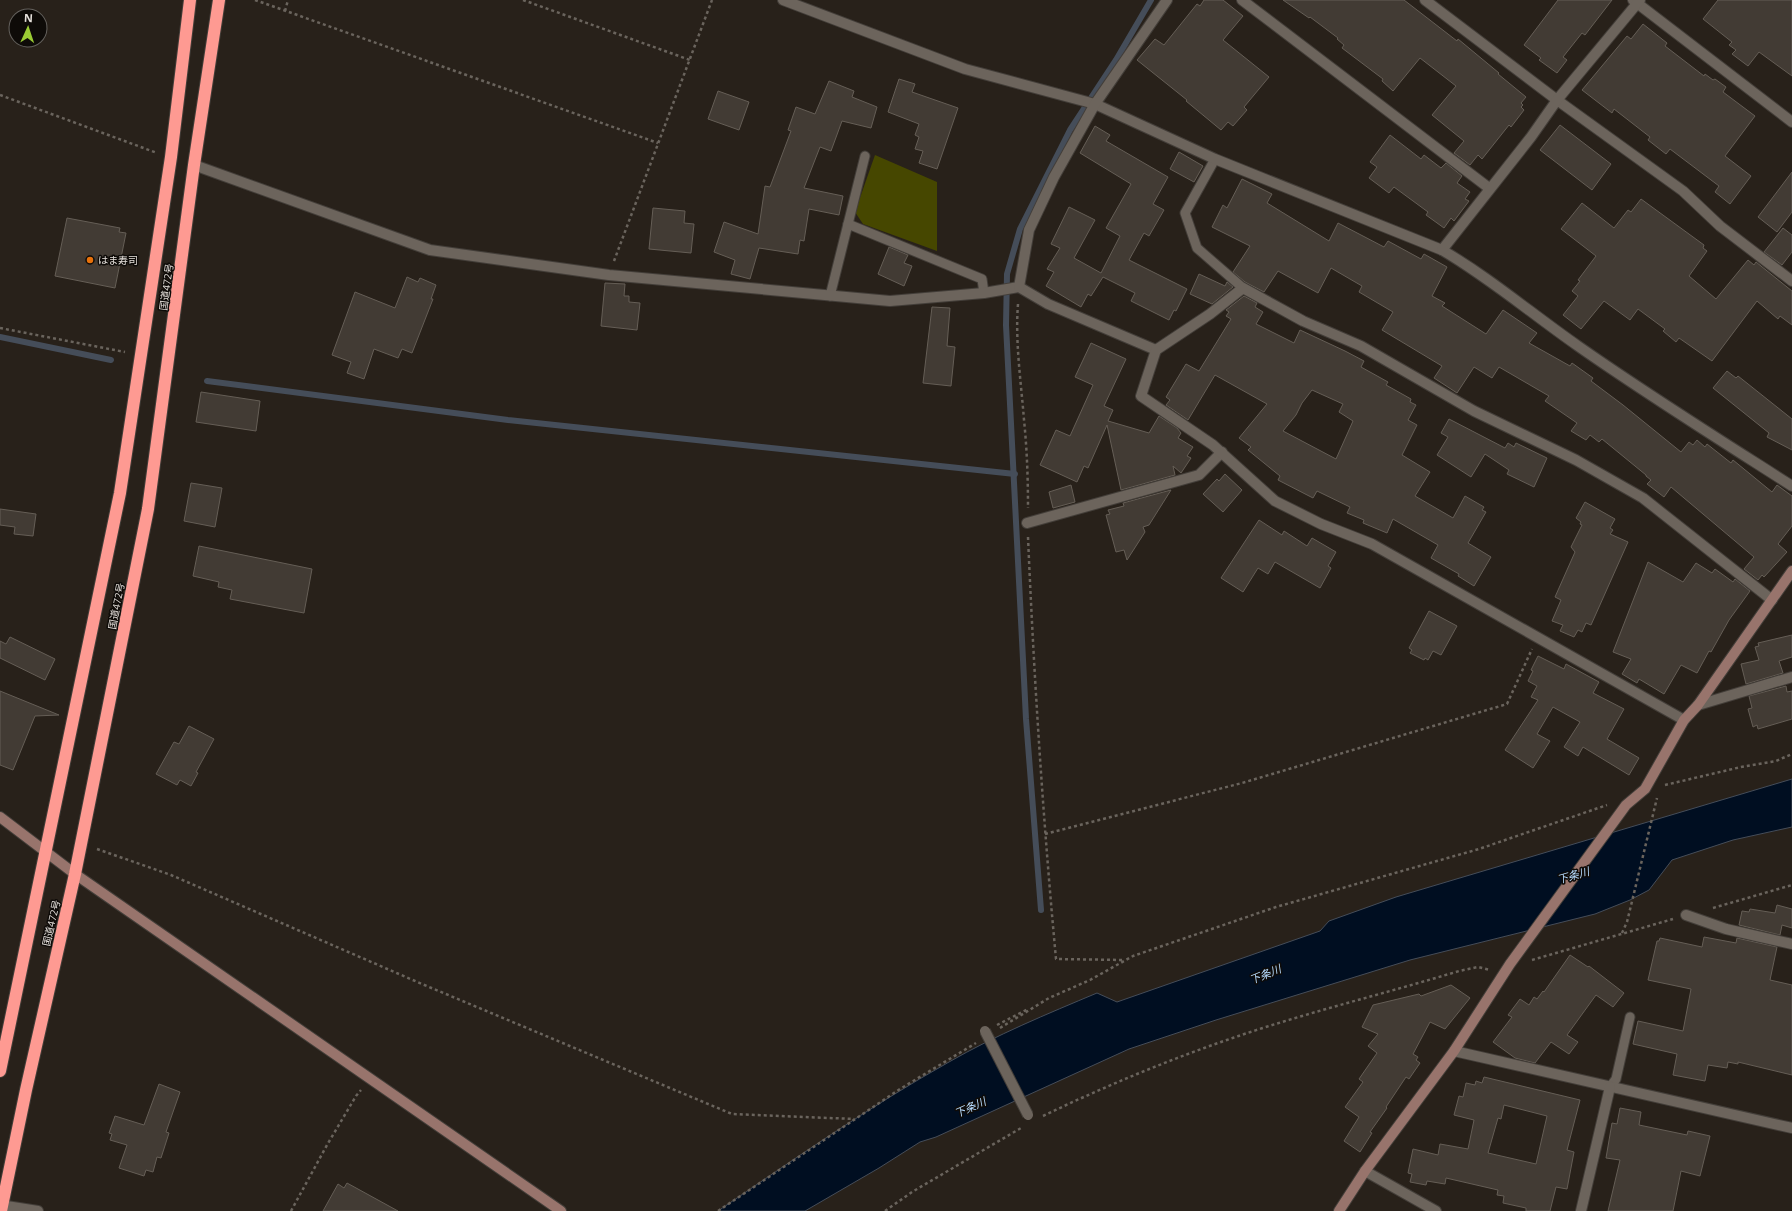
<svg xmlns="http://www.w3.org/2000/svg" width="1792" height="1211" font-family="'Open Sans','Noto Sans JP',sans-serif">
  <rect width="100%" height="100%" fill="#28211a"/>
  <path fill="#464700" d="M875,155l62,27v69l-74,-27 -8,-12z"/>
  <path fill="#000e21" stroke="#454d59" d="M1792,779v48l-59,13 -61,20 -23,30 -19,10 -35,14 -185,46 -194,60 -87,29 -193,88 -16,5 -41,26 -74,43h-87c75,-51 151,-104 231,-149 47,-27 98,-48 148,-69l20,9 203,-71 9,-10 67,-24z"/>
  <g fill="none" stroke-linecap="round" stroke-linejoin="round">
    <g stroke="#454d59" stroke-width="6">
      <path d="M0,337l111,23"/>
      <path d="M207,381l301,39 507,54"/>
      <path d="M1041,910l-15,-191 -20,-394 1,-51 13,-45 50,-99 46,-70 35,-60"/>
    </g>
  </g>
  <g fill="#423b34" stroke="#655e56" fill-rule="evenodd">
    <path d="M1204,0h19l20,16 -20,24 46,37 -25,30 3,3 -14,16 -5,-4 -7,8 -35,-29 1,-1 -50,-40 18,-21 9,6 33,-41 3,2z"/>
    <path d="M1283,0h121l53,41 1,-2 41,34 -1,1 28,23 -5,6 2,2 -2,2 3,3 -13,17 -2,-2 -27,34 -4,-4 -8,10 -16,-12 10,-12 -32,-26 24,-29 -36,-28 -27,33 -11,-10 1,-2 -41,-31 2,-3 -7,-6 1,-1 -28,-21 -1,1z"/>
    <path d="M1558,0h54l-27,35 -3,-2 -19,24 4,3 -10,13 -18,-13 2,-2 -17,-13z"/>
    <path d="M1718,0h74v76l-33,-24 -11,14 -16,-12 4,-4 -7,-5 3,-3 -29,-23z"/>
    <path d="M1643,24l24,19 -2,3 39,30 1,-2 8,6 2,-1 11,8 -3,5 32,24 -30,40 26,20 -21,28 -15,-12 4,-6 -49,-37 -4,5 -18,-14 2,-3 -36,-28 -2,4 -30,-23 45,-54 4,3z"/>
    <path d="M899,79l16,5 -3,8 46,16 -21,61 -18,-6 4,-12 -8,-2 4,-12 -4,-2 4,-11 -31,-12z"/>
    <path d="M829,81l25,10 -2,6 25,10 -6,21 -29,-7 -11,30 -11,-4 -16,41 39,8 -4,19 -30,-6 -5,32 -4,-1 -2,14 -39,-6 -9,31 -19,-5 4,-14 -21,-8 10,-30 34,12 7,-48 5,1 21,-56 -3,-1 8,-23 19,7z"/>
    <path d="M718,91l31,11 -10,28 -31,-11z"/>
    <path d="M1560,125l51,39 -19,26 -52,-40z"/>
    <path d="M1095,126l15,9 -4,6 62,36 -15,27 11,6 -15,26 -5,-3 -15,27 58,29 -11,22 -2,-1 -5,10 -38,-19 4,-8 -32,-16 -12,19 -3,-2 -7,13 -35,-21 8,-14 -7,-3 13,-21 -9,-4 18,-37 26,13 -21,38 27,15 19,-37 -14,-8 25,-44 -51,-31z"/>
    <path d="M1390,135l31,24 3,-4 17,13 5,-5 16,13 -5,7 13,9 -5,7 4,2 -15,20 -3,-3 -7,10 -18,-13 2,-3 -34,-25 -5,6 -20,-15 8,-11 -7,-5z"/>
    <path d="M1179,152l24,14 -9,16 -24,-13z"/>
    <path d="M1792,172v40l-15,20 -19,-15z"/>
    <path d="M1242,179l30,15 -5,9 62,38 9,-18 46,24 4,-6 33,18 3,-5 23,13 -15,29 13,7 -3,3 44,28 17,-24 34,23 -8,10 41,23 2,-3 21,15 -2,3 32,24 58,47 8,-10 4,3 4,-5 8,7 2,-3 24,19 2,-3 39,32 5,-7 15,11v30l-14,18 9,8 -23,25 -2,-2 -4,5 -14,-11 10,-12 -83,-70 -7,10 -17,-13 4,-4 -5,-4v-1l-44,-36 -3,3 -9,-7 -4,5 -15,-9 6,-8 -32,-22 4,-5 -50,-29 -7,11 -18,-11 -17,26 -23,-15 8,-12 -60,-36 11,-18 -34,-20 3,-6 -31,-18 -13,25 -40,-22 -14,21 -19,-10 -12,-10 17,-26 -38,-19 11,-22 4,3z"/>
    <path d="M1641,199l63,46 -1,3 4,3 -18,25 27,23 32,-39 6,5 2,-3 36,29v34l-12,-9 -2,3 -21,-18 -45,60 -33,-23 -3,4 -13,-11 2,-2 -27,-20 -8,11 -26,-19 -23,28 -18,-14 15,-19 -6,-5 8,-10 -2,-1 18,-24 -35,-27 21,-26 32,25 14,-18 3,2z"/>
    <path d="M653,208l32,3 -1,12 10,1 -3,29 -42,-4z"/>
    <path d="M67,218l53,10 -1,4 7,1 -11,55 -60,-12z"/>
    <path d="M1783,228l9,7v17l-10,13 -18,-13z"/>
    <path d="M889,247l19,8 -4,8 8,3 -8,20 -26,-12z"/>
    <path d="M1199,274l26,12 2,-4 6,5 -21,17 -22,-10z"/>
    <path d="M407,277l11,5 2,-4 16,7 -5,14h2l-21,54 -10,-4 -4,9 -24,-9 -10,30 -17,-6 4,-11 -19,-7 23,-63 40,16z"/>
    <path d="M605,283l20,1 -1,12h5v6l11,1 -3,27 -36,-4z"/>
    <path d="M1244,296l13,7 -2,4 8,5 -7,12 38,19 6,-13 45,21 19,10 -3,6 27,15 -2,3 25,14 -1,3 6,3 -8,15 9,5 -15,30 28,17 -15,24 38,22 12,-22 19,11 -2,3 4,2 -18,31 23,14 -17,29 -16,-10 1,-2 -28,-16 7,-13 -45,-26 -6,14 -24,-10 1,-3 -17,-7 3,-6 -33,-16 -4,7 -35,-18 2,-4 -32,-26 3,-3 -12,-9 28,-34 -52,-29 -27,45 -22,-15 4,-5 -4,-3 20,-33 13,7 32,-52 -5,-3 3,-4 -3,-2zM1312,390l31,14 -4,8 14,9 -17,38 -53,-28 13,-16 6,-12z"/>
    <path d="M932,307l18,1 -3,38 8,1 -4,39 -28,-3z"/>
    <path d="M1091,343l35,16 -22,47 9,4 -5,11 41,12 10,-17 18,12 4,5 -3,5 15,9 -6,9 4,2 -10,15 -8,-7 2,9 -54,15 -14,-65 -19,43 -4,-2 -7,16 -37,-17 16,-35 14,6 23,-51 -18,-8z"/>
    <path d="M1727,371l9,7 2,-2 54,43v31l-25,-13 2,-4 -56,-45z"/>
    <path d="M201,392l59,9 -4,30 -60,-9z"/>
    <path d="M1449,419l56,29 3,-5 6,4 2,-4 31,15 -13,29 -27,-13 2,-4 -24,-16 -14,23 -34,-22 11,-18 -7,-4z"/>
    <path d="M1225,474l17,16 -19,22 -20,-18 14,-15 2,2z"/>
    <path d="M191,483l31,5 -7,39 -31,-6z"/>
    <path d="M1071,485l4,17 -22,6 -4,-16z"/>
    <path d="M1171,490l-22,35 -6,2 2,5 -18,28 -3,-10 -8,2 -10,-37 4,-1 -2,-4 16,-4 -1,-3z"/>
    <path d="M1585,502l30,17 -5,9 3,2 -3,4 18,8 -37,83 -5,-2 -4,9 -4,-2 -4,7 -14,-6 3,-6 -11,-4 9,-21 -6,-3 20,-45 -4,-5 11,-22 -2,-1 1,-2 -5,-4z"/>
    <path d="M0,509l36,5 -3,22 -19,-2 1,-7 -15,-2z"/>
    <path d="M1259,520l23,15 2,-4 23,15 5,-8 24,14 -8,14 3,2 -11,20 -45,-26 -7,12 -10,-6 -15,24 -22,-14z"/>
    <path d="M199,546l113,23 -8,44 -74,-14 2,-9 -14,-3 1,-5 -26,-6z"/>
    <path d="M1648,562l35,20 13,-19 16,10 3,-4 18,13 2,-3 15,12 -21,29 -18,32 -2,-1 -12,22 -16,-8 -17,29 -25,-15 -2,4 -15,-9 9,-15 -18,-7z"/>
    <path d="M1429,611l28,15 -16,29 -8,-4 -5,9 -3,-2 -1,2 -14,-7 2,-3 -3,-2z"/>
    <path d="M1792,635v22l-13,4 4,12 -37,11 -5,-20 18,-4 -4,-13 4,-1 -1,-3z"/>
    <path d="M10,637l45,22 -10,21 -45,-22v-17l6,3z"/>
    <path d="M1538,656l26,13 2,-5 33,18 -6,11 31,16 -17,30 32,19 -10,17 -46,-28 -5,9 -14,-9 16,-25 -27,-15 -16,27 13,7 -17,27 -28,-18 33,-50 -7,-3 6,-11 -9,-5 5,-10 -2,-1z"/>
    <path d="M1786,686l1,6 5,-1v28l-34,10 -1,-4 -4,2 -5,-18 4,-1 -3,-12z"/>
    <path d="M0,691l59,24 -24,1 -22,54 -13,-5z"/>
    <path d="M189,726l25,13 -18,33 2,1 -7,13 -11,-6 -3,5 -21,-11 18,-32 5,2z"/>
    <path d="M1777,905l15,4v19l-10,-3 -2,10 -41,-10 3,-14 7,1 1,-3 25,4z"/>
    <path d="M1704,937l32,6 1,-5 40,9 -7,33 22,5v90l-54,-13v2l-10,-2 -1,6 -19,-3 -3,16 -32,-6 4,-21 -44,-10 5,-23 45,10 8,-42 -43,-9 9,-39h2l1,-3 42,9z"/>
    <path d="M1570,955l18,12 1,-1 35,27 -11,14 -17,-12 -29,40 11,7 -9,12 -18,-12 -16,21 -20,-5 -22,-16 19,-25 -4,-2 12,-16 9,6 5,-8 3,2 6,-8 1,1z"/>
    <path d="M1451,985l19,13 -25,31 -15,-7 -17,32 5,3 -2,3 4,3 -11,16 -3,-2 -20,30 1,1 -17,24 2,1 -12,19 -16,-11 15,-24 -14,-10 18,-25 -4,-3 18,-26 -9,-7 10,-12 -16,-7 11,-22 46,-11 2,2z"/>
    <path d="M1484,1077l96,23 -13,50 7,2 -7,37 -11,-2 -6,24h-24v-3l-23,-5 1,-7 -7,-1 1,-5 -52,-12 -1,6 -18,-3 -1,4 -16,-3 2,-8 -4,-1 5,-24 25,6 2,-11 28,5 6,-29 -20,-5 5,-19 4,1 3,-14 9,2 1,-4 6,2zM1504,1105l43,11 -11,48 -48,-11 10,-35 3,1z"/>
    <path d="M159,1084l21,8 -14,40 3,1 -8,25 -4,-1 -4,15 -7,-2 -2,6 -25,-8 8,-23 -17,-5 2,-6 -3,-1 6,-17 29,9z"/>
    <path d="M1620,1108l21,4 -2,13 48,10 1,-4 22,5 -10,40 -19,-5 -8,40h-65l12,-51 -14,-2 6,-35 5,1z"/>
    <path d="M347,1183l51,28h-75l15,-27 6,4z"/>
  </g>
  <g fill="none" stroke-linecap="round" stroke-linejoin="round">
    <g stroke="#433e39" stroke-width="11">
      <g id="lane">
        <path d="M1215,159l-30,54 12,35 46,40"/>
        <path d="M848,224l134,55 2,14"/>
        <path d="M830,296l35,-140"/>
        <path d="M1610,1087l6,-8 14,-62"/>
      </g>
    </g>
    <g stroke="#433e39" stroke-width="12">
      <g id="street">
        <path d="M783,0l182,69 130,35 120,55 227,91c48,28 90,64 136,96 70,49 142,94 214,140"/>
        <path d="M1242,0l247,188"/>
        <path d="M1425,0l132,100 126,91 37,35 72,55"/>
        <path d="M1633,0l159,122"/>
        <path d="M194,165l236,85 179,25 281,26 94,-8 35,-6 29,17 108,46"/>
        <path d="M1442,250l89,-113 26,-37 83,-100"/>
        <path d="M1019,287l10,-57 25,-53 41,-73 72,-104"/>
        <path d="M1027,523l172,-48 23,-23"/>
        <path d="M1698,705l94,-28"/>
        <path d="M1684,720l-312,-176 -51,-20 -46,-23 -62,-56 -72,-49 15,-46 54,-36 33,-26 60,33 58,25 113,65 102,49 67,38 129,102"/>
        <path d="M1686,915l40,14 66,15"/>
        <path d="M1454,1051l338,77"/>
        <path d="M1365,1171l71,40"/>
        <path d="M0,1205l38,6"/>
        <path d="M1581,1211l29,-124"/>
      </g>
    </g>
    <g stroke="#433e39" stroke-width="12">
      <g id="secondary">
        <path d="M0,817l75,57 486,337"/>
        <path d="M1339,1211l26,-40 89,-120 56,-87 116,-159 19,-16 39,-69 14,-15 94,-134"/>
      </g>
    </g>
    <g stroke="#433e39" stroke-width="14">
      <g id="highway">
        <path d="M0,1071l120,-578 51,-336 19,-157"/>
        <path d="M1,1211l25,-121 49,-216 73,-365 46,-344 25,-165"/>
      </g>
    </g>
    <g stroke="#6a645d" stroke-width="2.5" stroke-dasharray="3 3" stroke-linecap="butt">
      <path d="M255,0l403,143"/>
      <path d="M523,0l167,60"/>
      <path d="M285,11l3,-11"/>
      <path d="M0,95l157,58"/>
      <path d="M614,261l98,-261"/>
      <path d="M1018,304c-3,38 3,77 6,116 3,29 4,59 4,88"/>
      <path d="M0,328l125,24"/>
      <path d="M1028,537c6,141 15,282 28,422l68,1"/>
      <path d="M1665,785l76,-18 35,-6 16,-7"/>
      <path d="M1045,834l197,-51 265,-79 25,-55"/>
      <path d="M97,849l74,26 251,109 310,130 122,5"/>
      <path d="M1713,908l79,-23"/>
      <path d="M1622,933l5,-11 30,-124"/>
      <path d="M1532,960l141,-41"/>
      <path d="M997,1025l31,-16"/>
      <path d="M1000,1028l49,-30 41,-18 43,-24 143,-49 203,-58 128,-44"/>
      <path d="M1043,1116c77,-37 157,-69 239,-94 59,-18 118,-33 177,-51l19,-4 12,3"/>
      <path d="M291,1211l36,-66 29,-49 5,-6"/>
      <path d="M718,1211l182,-122 76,-46"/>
      <path d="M885,1211l27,-19 109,-64"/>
    </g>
    <use href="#lane" stroke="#6c645c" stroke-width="9"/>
    <use href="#street" stroke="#6c645c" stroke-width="10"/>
    <use href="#secondary" stroke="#98746c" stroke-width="10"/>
    <use href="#highway" stroke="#fe9a92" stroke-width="12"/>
    <g stroke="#433e39" stroke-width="12" stroke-linecap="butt">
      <path id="street-bridge" d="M985,1031l43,84"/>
    </g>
    <use href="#street-bridge" stroke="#6c645c" stroke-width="10"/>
  </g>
  <circle fill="#e8710a" stroke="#0e0b08" stroke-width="1.5" cx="90" cy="260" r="4"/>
  <g text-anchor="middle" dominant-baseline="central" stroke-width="3" stroke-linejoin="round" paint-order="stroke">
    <g font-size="10" fill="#e6e1dc" stroke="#0e0b08" text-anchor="start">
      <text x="98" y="260">はま寿司</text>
    </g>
    <g font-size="10" fill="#e6e1dc" stroke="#0e0b08">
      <text transform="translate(166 287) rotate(-82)">国道472号</text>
      <text transform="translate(116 606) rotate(-79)">国道472号</text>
      <text transform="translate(51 923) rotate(-77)">国道472号</text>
    </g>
    <g font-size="11" font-style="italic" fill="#b7dcff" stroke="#0e0b08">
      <text transform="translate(1573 875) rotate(-16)">下条川</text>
      <text transform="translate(1265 974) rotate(-22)">下条川</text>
      <text transform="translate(970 1107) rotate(-24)">下条川</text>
    </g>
  </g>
  <g transform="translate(28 28) rotate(3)"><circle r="19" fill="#0e0b08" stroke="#64615d"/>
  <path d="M0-3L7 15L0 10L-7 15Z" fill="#9acb34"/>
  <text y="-6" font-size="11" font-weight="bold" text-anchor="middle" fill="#e6e1dc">N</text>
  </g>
</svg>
